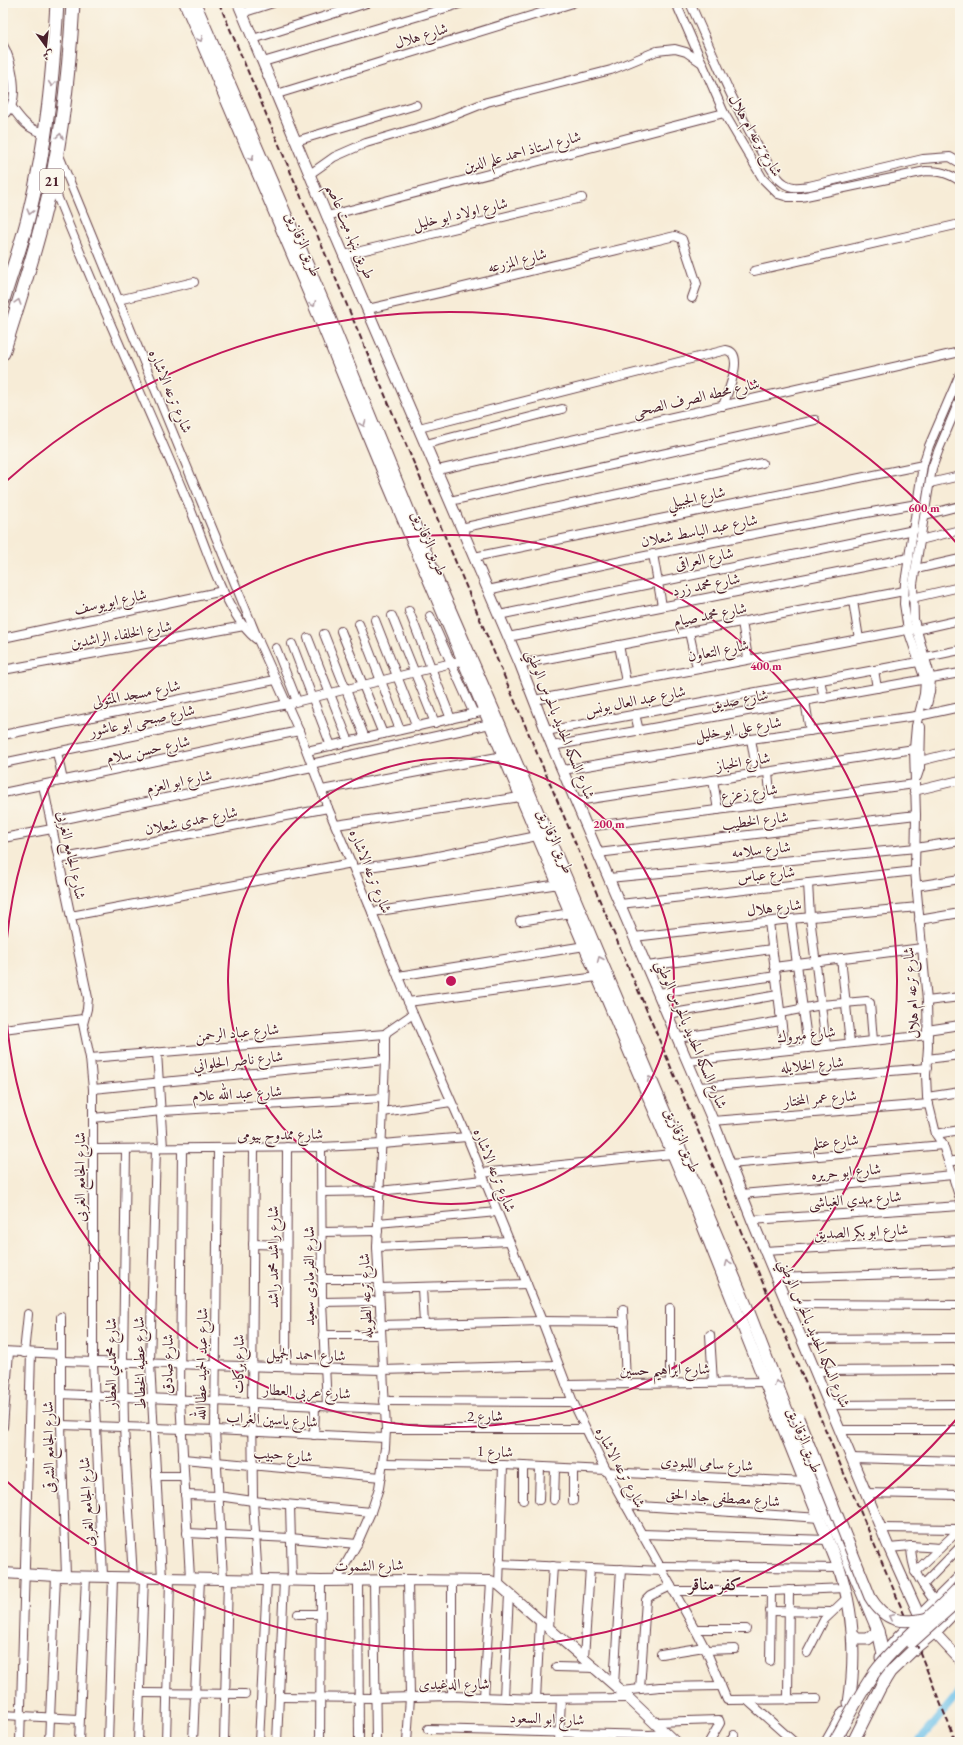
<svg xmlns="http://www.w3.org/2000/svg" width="963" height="1745" font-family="'EB Garamond',Amiri,serif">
  <rect width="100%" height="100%" fill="#fbf7ec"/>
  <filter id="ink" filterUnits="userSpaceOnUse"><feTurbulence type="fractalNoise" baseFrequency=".025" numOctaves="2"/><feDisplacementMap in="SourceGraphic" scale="8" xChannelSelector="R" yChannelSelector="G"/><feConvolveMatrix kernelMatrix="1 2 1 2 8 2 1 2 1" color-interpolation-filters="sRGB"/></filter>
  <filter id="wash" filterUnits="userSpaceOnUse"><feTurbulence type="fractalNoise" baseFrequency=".012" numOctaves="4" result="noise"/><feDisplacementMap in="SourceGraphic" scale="16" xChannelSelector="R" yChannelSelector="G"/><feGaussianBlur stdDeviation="0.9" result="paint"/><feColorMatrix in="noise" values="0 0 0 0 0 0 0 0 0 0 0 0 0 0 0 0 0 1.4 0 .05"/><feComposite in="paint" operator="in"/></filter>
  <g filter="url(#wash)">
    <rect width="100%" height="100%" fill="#f7ecd7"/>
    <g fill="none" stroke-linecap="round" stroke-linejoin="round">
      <path stroke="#6dc1ea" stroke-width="8" d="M918,1742l42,-50"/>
    </g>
  </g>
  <g filter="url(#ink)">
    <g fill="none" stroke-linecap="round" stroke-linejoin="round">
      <g stroke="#643e45" stroke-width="10">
        <g id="minor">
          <path d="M676,3l48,110 39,66 15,15 10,3h13l125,-26c14,0 22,2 34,10"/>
          <path d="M690,3c23,51 44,104 73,152 6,10 12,23 22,29 8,5 16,3 24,2l114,-27 27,-2 10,6"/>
          <path d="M242,13l31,-10"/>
          <path d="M253,39l114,-36"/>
          <path d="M3,45c8,13 15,47 8,61 -2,4 -6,7 -8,11"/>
          <path d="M263,62l200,-59"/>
          <path d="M277,94l296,-91"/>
          <path d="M11,106c10,14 17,24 34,27"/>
          <path d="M296,141l120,-36"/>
          <path d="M58,153l201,489 40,89 29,77 44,104 41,102 54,123 75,184 31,81 33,68 89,159 11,21 21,50 90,-1"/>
          <path d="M310,174l24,-17 32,-14 71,-21 50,-20 124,-32 46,-19 18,-2 11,3 16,11"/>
          <path d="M52,183c42,108 91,213 136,320 16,37 38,116 71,138"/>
          <path d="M327,216l397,-103"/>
          <path d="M344,255l238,-57"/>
          <path d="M754,271l206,-47"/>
          <path d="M118,300l76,-18"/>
          <path d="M368,309l75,-17 232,-56 7,3 15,45 -5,14"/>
          <path d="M960,374l-31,72 -6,19 -18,118 -1,21 4,26 17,50 -1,14 -8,32 -2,23 2,66 -1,56 12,130 1,46 -2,28 1,22 9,37 7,11 17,54"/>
          <path d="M419,428l307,-78c20,3 1,43 -3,56"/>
          <path d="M426,444l136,-35"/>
          <path d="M438,470l522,-118"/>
          <path d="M930,483l30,-7"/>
          <path d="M450,501l365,-81"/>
          <path d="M925,515l35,-9"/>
          <path d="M461,528l301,-65"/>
          <path d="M920,540l40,-10"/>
          <path d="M653,554l9,52"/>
          <path d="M474,557l449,-92"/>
          <path d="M916,569l44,-10"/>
          <path d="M488,590c143,-32 285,-61 429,-86"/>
          <path d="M912,598l48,-11"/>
          <path d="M853,601l6,38"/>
          <path d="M409,611l42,108"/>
          <path d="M499,615l415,-85"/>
          <path d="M392,616l43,107"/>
          <path d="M430,616l44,98"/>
          <path d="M375,620l42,107"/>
          <path d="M742,622l6,36"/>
          <path d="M359,624l41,106"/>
          <path d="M916,630l44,-10"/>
          <path d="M341,631l42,103"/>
          <path d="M689,632l8,36"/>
          <path d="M324,634l41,104"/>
          <path d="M508,637l401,-79"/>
          <path d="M3,638l220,-47"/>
          <path d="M308,638l41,104"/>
          <path d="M292,644l39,102"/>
          <path d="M619,645l7,37"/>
          <path d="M276,648l21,53"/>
          <path d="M926,657l34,-7"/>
          <path d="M520,664l384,-73"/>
          <path d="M3,670l241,-44"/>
          <path d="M874,670l3,18"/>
          <path d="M820,680l4,18"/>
          <path d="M534,700l378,-71"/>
          <path d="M805,701l5,30"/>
          <path d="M927,705l3,-13 1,-13 -17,-59 -1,-36 19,-116 7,-19 21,-50"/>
          <path d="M635,714l4,17"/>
          <path d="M546,731l372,-69"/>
          <path d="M3,735l272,-55"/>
          <path d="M751,739l6,35"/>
          <path d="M552,746l408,-73"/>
          <path d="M307,751l178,-40"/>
          <path d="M57,752l6,29"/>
          <path d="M920,761l40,-10"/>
          <path d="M3,763l284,-59 177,-44"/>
          <path d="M311,764l179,-40"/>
          <path d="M563,770l181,-30 179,-25 37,-8"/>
          <path d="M768,772l3,31"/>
          <path d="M917,777l3,-9 1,-41"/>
          <path d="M713,780l5,30"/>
          <path d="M43,785l45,213 -1,11 -4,15 7,34 3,31v273l10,214"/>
          <path d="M322,790l181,-34"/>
          <path d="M914,791l46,-11"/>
          <path d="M3,793l296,-62"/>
          <path d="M577,801l337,-52"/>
          <path d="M51,822l261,-55"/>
          <path d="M336,825l184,-28"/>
          <path d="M587,827l328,-43"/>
          <path d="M3,838l49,-9"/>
          <path d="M598,853l318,-38"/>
          <path d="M59,859l269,-51"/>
          <path d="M355,869l68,-10 114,-23"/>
          <path d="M609,878l307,-30 44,-7"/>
          <path d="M808,883l2,34 16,128"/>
          <path d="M916,886l44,-7"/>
          <path d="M620,904l295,-33"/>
          <path d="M372,912l187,-28"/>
          <path d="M71,916l281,-53"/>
          <path d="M791,919l17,128"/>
          <path d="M919,920l41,-7"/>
          <path d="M520,921l51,-8"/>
          <path d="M769,922l16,128"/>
          <path d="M634,937l157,-18 127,-12"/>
          <path d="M841,958l9,85"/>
          <path d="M647,966l125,-17"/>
          <path d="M774,967l148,-19"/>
          <path d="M398,976l187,-30"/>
          <path d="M658,993l118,-17"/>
          <path d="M927,1001l33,-4"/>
          <path d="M408,1002l189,-25"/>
          <path d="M780,1013l41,-8 46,-4 3,2 3,38"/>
          <path d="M668,1014l110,-19"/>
          <path d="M3,1029l80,-10"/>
          <path d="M927,1030l33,-5"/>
          <path d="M678,1038l103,-17"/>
          <path d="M157,1052l6,96"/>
          <path d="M90,1058l295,-24"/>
          <path d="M927,1059l33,-4"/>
          <path d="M688,1061l240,-26"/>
          <path d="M699,1087l228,-19"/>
          <path d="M93,1089l292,-29"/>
          <path d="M927,1097l33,-5"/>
          <path d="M383,1112l68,-10"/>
          <path d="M93,1118l69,-7 221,-13"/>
          <path d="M713,1121l216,-17"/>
          <path d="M936,1134l24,-4"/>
          <path d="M321,1147l1,155 5,104"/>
          <path d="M156,1148l-6,215 12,215"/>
          <path d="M254,1148l-2,254 1,99 5,79"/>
          <path d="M94,1149l227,-2 61,-3 85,-7"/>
          <path d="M126,1149l-3,214 1,64 9,151"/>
          <path d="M182,1149l-2,250 10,179"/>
          <path d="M218,1149l-3,281 8,149"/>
          <path d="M948,1162l12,-2"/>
          <path d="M730,1164l213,-19"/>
          <path d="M481,1173l191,-19"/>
          <path d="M322,1192l57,-1 105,-11"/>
          <path d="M742,1194l211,-19"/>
          <path d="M752,1220l208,-14"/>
          <path d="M378,1223l119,-11"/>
          <path d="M322,1232l56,-1"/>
          <path d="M253,1244l33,1"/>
          <path d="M377,1247l132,-6"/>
          <path d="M764,1251l196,-11"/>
          <path d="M776,1278l184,-6"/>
          <path d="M322,1279h56"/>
          <path d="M378,1288l149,-4"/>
          <path d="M422,1288l2,36"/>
          <path d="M322,1302l57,-1"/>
          <path d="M787,1304l173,1"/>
          <path d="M670,1308v75"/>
          <path d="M623,1309l3,75"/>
          <path d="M61,1317v108l5,151"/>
          <path d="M380,1325l162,-4 82,1"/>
          <path d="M323,1335h58"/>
          <path d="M710,1335l3,47"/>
          <path d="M801,1339l159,-1"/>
          <path d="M3,1351l58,3"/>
          <path d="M24,1353l4,-39"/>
          <path d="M61,1361l321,9 176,-5"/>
          <path d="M286,1367l1,-220"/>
          <path d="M815,1371l145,-1"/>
          <path d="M566,1385l199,-3"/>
          <path d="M61,1394l323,15"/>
          <path d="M384,1401l189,1"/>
          <path d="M829,1405l131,-1"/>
          <path d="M61,1425l154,5 170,8"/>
          <path d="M3,1427l6,-75"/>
          <path d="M386,1429h199"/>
          <path d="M840,1430h120"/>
          <path d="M314,1435l1,-29"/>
          <path d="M851,1458l109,3"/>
          <path d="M183,1459l198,18"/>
          <path d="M383,1463l120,2 103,5"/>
          <path d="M607,1472l198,10"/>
          <path d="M156,1476h27"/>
          <path d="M866,1493l94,2"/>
          <path d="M185,1495l33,1 35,5 118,11"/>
          <path d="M523,1500v-34"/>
          <path d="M539,1500l1,-33"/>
          <path d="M554,1500l1,-32"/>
          <path d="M573,1501v-32"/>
          <path d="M290,1505l2,75"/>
          <path d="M625,1505l195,13"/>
          <path d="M880,1528l80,1"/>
          <path d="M187,1533l103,5 67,6"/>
          <path d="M642,1534l186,6"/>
          <path d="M911,1546c1,27 9,35 24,56"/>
          <path d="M889,1548l22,-2 29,2"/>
          <path d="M499,1564l163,7"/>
          <path d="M659,1566l180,2"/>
          <path d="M915,1572l45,-43"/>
          <path d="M358,1580l1,162"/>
          <path d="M374,1580l2,162"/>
          <path d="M336,1581l21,-37 14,-32 8,-24 6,-40 1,-19 -9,-182 8,-187v-24l2,-4 26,-18"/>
          <path d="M499,1585l4,-120"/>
          <path d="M923,1585l37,-38"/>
          <path d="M673,1591h98l75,-3"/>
          <path d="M770,1611l61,1"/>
          <path d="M298,1614h22"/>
          <path d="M549,1628l4,-62"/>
          <path d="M695,1629h51"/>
          <path d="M706,1650l29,-1"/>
          <path d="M807,1653l17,-33 23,-22"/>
          <path d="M661,1654l43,-7"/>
          <path d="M584,1658l6,-90"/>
          <path d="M770,1661l1,-70"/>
          <path d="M556,1667l40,1"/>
          <path d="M614,1685l7,-116"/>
          <path d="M640,1689l6,-89 4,-4 21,-10"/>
          <path d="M621,1691l39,-4 61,-1"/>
          <path d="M141,1693l104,1"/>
          <path d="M452,1696v-116"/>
          <path d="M279,1697l96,1 77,-2 84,3 93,-1"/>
          <path d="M484,1697l7,-116"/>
          <path d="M504,1697l5,-103"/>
          <path d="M536,1699l4,-78"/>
          <path d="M788,1700l1,-110"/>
          <path d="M748,1701l46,41"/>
          <path d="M3,1715l76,4"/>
          <path d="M654,1722l65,-2 1,3 -11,19"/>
          <path d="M428,1729l221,6 17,-1"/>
          <path d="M20,1742l11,-389"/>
          <path d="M49,1742l7,-166"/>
          <path d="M79,1742l7,-166"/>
          <path d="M108,1742l5,-165"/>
          <path d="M138,1742l6,-165"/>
          <path d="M166,1742l4,-164"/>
          <path d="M193,1742l7,-164"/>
          <path d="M224,1742l4,-163"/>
          <path d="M259,1742l8,-162"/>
          <path d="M277,1742l7,-162"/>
          <path d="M320,1742l1,-161"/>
          <path d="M407,1742l3,-45 -2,-117"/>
          <path d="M559,1742l2,-43"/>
          <path d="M729,1742l5,-7"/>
        </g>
      </g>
      <g stroke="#643e45" stroke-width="12">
        <g id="tertiary">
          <path d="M238,3l89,213 193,448 32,82 161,375 39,99 137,328 31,69 40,43"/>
          <path d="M3,1573l53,3 265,5 87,-1 83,1 8,4 122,106 54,51"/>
          <path d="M835,1729l11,13"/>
        </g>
      </g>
      <g stroke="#643e45" stroke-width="13">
        <g id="secondary">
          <path d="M185,3l135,316 63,153 314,739 142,357c15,44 17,90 10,135"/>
          <path d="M195,3l131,305 107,262 135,312 181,430 58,150 71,169 5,23 1,28"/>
          <path d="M853,1635l4,4h11l10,-8"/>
          <path d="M881,1658l17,-20 62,-61"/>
          <path d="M827,1742l17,-30"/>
          <path d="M853,1742l27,-54 10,-16 24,-23 23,-19 23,-24"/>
        </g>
      </g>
      <g stroke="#643e45" stroke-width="15">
        <g id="trunk">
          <path d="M3,300c9,-30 20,-59 27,-90 17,-68 23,-137 27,-207"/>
          <path d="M3,353c13,-43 28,-87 39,-131 19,-72 27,-145 31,-219"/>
        </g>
      </g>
      <use href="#minor" stroke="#fff" stroke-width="8"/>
      <use href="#tertiary" stroke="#fff" stroke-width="10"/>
      <use href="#secondary" stroke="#fff" stroke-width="11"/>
      <use href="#trunk" stroke="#fff" stroke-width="13"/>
      <path stroke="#4a1f2b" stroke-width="2" stroke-dasharray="6 3" stroke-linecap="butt" d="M219,3l277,654 414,971 46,114"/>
      <g stroke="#643e45" stroke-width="13" stroke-linecap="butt">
        <g id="secondary-bridge">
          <path d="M798,1418l72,179c15,25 31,27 58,21"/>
          <path d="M911,1643l49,-44"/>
          <path d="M834,1742c15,-25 26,-51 44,-74 24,-30 56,-53 82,-82"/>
        </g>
      </g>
      <use href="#secondary-bridge" stroke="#fff" stroke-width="11"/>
    </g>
    <defs><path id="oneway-chevron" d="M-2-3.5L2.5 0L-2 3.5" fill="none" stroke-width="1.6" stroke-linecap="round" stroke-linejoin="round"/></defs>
    <g stroke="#ae9aa0">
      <use href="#oneway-chevron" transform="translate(200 39) rotate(67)"/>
      <use href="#oneway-chevron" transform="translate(52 84) rotate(95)"/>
      <use href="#oneway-chevron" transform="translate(60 136) rotate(-80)"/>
      <use href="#oneway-chevron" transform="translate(251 158) rotate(67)"/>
      <use href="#oneway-chevron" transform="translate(30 212) rotate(105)"/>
      <use href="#oneway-chevron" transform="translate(18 302) rotate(-73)"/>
      <use href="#oneway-chevron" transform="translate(313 304) rotate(66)"/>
      <use href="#oneway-chevron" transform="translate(363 424) rotate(68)"/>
      <use href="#oneway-chevron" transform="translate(600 959) rotate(-113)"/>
      <use href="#oneway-chevron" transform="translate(650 1079) rotate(-113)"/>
      <use href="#oneway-chevron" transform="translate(728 1263) rotate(-113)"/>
      <use href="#oneway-chevron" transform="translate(777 1383) rotate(-112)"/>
      <use href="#oneway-chevron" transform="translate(891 1617) rotate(-154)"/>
    </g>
  </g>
  <g fill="none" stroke="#c2185b" stroke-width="2">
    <circle cx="451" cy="981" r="223"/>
    <circle cx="451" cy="981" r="446"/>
    <path d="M960 1415A669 669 0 0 1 3 1478M3 484A669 669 0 0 1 960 547"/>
  </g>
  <g text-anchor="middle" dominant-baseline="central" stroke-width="3" stroke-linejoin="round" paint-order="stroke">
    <rect fill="#fbf7ec" stroke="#7f6065" stroke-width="1" x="40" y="169" width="24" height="24" rx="3"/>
    <g font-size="14" font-weight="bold" fill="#4a1f2b">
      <text x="52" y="181">21</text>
    </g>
    <g font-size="15" fill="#4a1f2b" stroke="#fbf7ec">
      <text transform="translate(421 35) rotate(-17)">شارع هلال</text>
      <text transform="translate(756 135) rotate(60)">شارع ترعه ام هلال</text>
      <text transform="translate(522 151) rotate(-15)">شارع استاذ احمد علم الدين</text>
      <text transform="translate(460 213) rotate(-13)">شارع اولاد ابو خليل</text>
      <text transform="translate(351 231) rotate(67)">طريق بنها, ميت عاصم</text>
      <text transform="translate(304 244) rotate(67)">طريق الزقازيق</text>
      <text transform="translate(517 260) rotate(-14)">شارع المزرعه</text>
      <text transform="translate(171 391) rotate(67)">شارع ترعه الاشاره</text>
      <text transform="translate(696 397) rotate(-13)">شارع محطه الصرف الصحى</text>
      <text transform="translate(696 497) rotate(-12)">شارع الجبيلي</text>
      <text transform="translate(699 530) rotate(-11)">شارع عبد الباسط شعلان</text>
      <text transform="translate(430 543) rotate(67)">طريق الزقازيق</text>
      <text transform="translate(704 558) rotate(-12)">شارع العراقى</text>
      <text transform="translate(706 584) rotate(-11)">شارع محمد زرد</text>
      <text transform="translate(110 601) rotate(-12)">شارع ابويوسف</text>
      <text transform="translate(710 614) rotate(-11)">شارع محمد صيام</text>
      <text transform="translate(121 634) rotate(-10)">شارع الخلفاء الراشدين</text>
      <text transform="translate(718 650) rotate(-11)">شارع التعاون</text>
      <text transform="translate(136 693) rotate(-11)">شارع مسجد المتولى</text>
      <text transform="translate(739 699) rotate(-10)">شارع صديق</text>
      <text transform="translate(635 700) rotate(-11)">شارع عبد العال يونس</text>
      <text transform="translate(142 720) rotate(-12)">شارع صبحى ابو عاشور</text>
      <text transform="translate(561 724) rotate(68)">شارع السكه الحديد بالحرس الوطني</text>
      <text transform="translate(738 728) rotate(-9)">شارع على ابو خليل</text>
      <text transform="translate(148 749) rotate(-12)">شارع حسن سلام</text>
      <text transform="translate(743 761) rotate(-9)">شارع الخباز</text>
      <text transform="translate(179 781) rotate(-12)">شارع ابو العزم</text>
      <text transform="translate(749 792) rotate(-7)">شارع زعزع</text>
      <text transform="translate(191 820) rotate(-11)">شارع حمدى شعلان</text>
      <text transform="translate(755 820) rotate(-7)">شارع الخطيب</text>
      <text transform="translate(556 841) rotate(66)">طريق الزقازيق</text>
      <text transform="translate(761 849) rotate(-6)">شارع سلامه</text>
      <text transform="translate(72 855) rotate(78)">شارع الجامع الغربى</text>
      <text transform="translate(371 871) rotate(68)">شارع ترعه الاشاره</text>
      <text transform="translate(766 874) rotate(-6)">شارع عباس</text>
      <text transform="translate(774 907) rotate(-7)">شارع هلال</text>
      <text transform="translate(911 993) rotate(-94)">شارع ترعه ام هلال</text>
      <text transform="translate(237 1032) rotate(-5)">شارع عباد الرحمن</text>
      <text transform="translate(692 1034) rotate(67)">شارع السكه الحديد بالحرس الوطني</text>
      <text transform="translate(806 1034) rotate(-6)">شارع مبروك</text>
      <text transform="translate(238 1060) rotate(-6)">شارع ناصر الحلواني</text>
      <text transform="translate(812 1064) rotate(-5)">شارع الخلايله</text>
      <text transform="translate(237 1093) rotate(-3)">شارع عبد الله علام</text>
      <text transform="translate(820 1098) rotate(-5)">شارع عمر المختار</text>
      <text transform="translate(280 1134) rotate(-1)">شارع ممدوح بيومى</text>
      <text transform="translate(683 1140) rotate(67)">طريق الزقازيق</text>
      <text transform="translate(835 1141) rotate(-5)">شارع عتلم</text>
      <text transform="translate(495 1170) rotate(68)">شارع ترعه الاشاره</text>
      <text transform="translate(846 1171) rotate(-5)">شارع ابو حريره</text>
      <text transform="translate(79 1177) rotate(-90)">شارع الجامع الغربى</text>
      <text transform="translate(855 1199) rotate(-4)">شارع مهدي الغباشى</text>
      <text transform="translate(861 1231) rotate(-3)">شارع ابو بكر الصديق</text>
      <text transform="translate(272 1257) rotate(-90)">شارع راشد محمد راشد</text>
      <text transform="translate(308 1276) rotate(-90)">شارع الفرماوى سعيد</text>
      <text transform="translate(365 1296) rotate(-92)">شارع ترعه الطويله</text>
      <text transform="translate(815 1333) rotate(67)">شارع السكه الحديد بالحرس الوطني</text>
      <text transform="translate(306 1354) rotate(2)">شارع احمد الجميل</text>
      <text transform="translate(110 1363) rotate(-90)">شارع محمدي العطار</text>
      <text transform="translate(139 1363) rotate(-91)">شارع عطيه الخطاط</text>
      <text transform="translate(167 1364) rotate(-89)">شارع صادق</text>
      <text transform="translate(201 1364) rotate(-89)">شارع عبد الحميد عطا الله</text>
      <text transform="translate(238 1364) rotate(-89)">شارع بركات</text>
      <text transform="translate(665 1369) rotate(-1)">شارع ابراهيم حسين</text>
      <text transform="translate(307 1391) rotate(3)">شارع عربى العطار</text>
      <text x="485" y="1415">شارع 2</text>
      <text transform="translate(272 1419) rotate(3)">شارع ياسين الغراب</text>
      <text transform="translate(805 1440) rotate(68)">طريق الزقازيق</text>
      <text transform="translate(48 1447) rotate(-91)">شارع الجامع الشرقى</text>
      <text transform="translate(495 1451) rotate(2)">شارع 1</text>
      <text transform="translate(283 1454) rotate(5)">شارع حبيب</text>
      <text transform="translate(707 1463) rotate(3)">شارع سامى اللبودى</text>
      <text transform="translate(621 1467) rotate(62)">شارع ترعه الاشاره</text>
      <text transform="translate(723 1497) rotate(4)">شارع مصطفى جاد الحق</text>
      <text transform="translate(86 1502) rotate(-93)">شارع الجامع الغربى</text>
      <text transform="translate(369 1565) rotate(-1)">شارع الشموت</text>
      <text x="454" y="1683">شارع الدغيدى</text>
      <text transform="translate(547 1718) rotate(2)">شارع ابو السعود</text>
    </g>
    <g font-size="17" font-weight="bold" fill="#4a1f2b" stroke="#fbf7ec">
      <text x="715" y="1584">كفر مناقر</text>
    </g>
  </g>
  <circle cx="451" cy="981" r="6" fill="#c2185b" stroke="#fbf7ec" stroke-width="2"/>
  <g font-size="12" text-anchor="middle" font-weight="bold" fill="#c2185b" stroke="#fbf7ec" stroke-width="3" stroke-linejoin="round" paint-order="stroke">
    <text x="924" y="512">600 m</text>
    <text x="766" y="670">400 m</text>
    <text x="609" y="828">200 m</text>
  </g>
  <rect width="963" height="1745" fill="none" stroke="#fbf7ec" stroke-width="16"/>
  <g transform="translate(46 46) rotate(165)" stroke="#fbf7ec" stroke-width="3" paint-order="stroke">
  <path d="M0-3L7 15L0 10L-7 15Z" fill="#4a1f2b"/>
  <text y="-6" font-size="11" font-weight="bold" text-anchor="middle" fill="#4a1f2b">ش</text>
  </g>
</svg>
